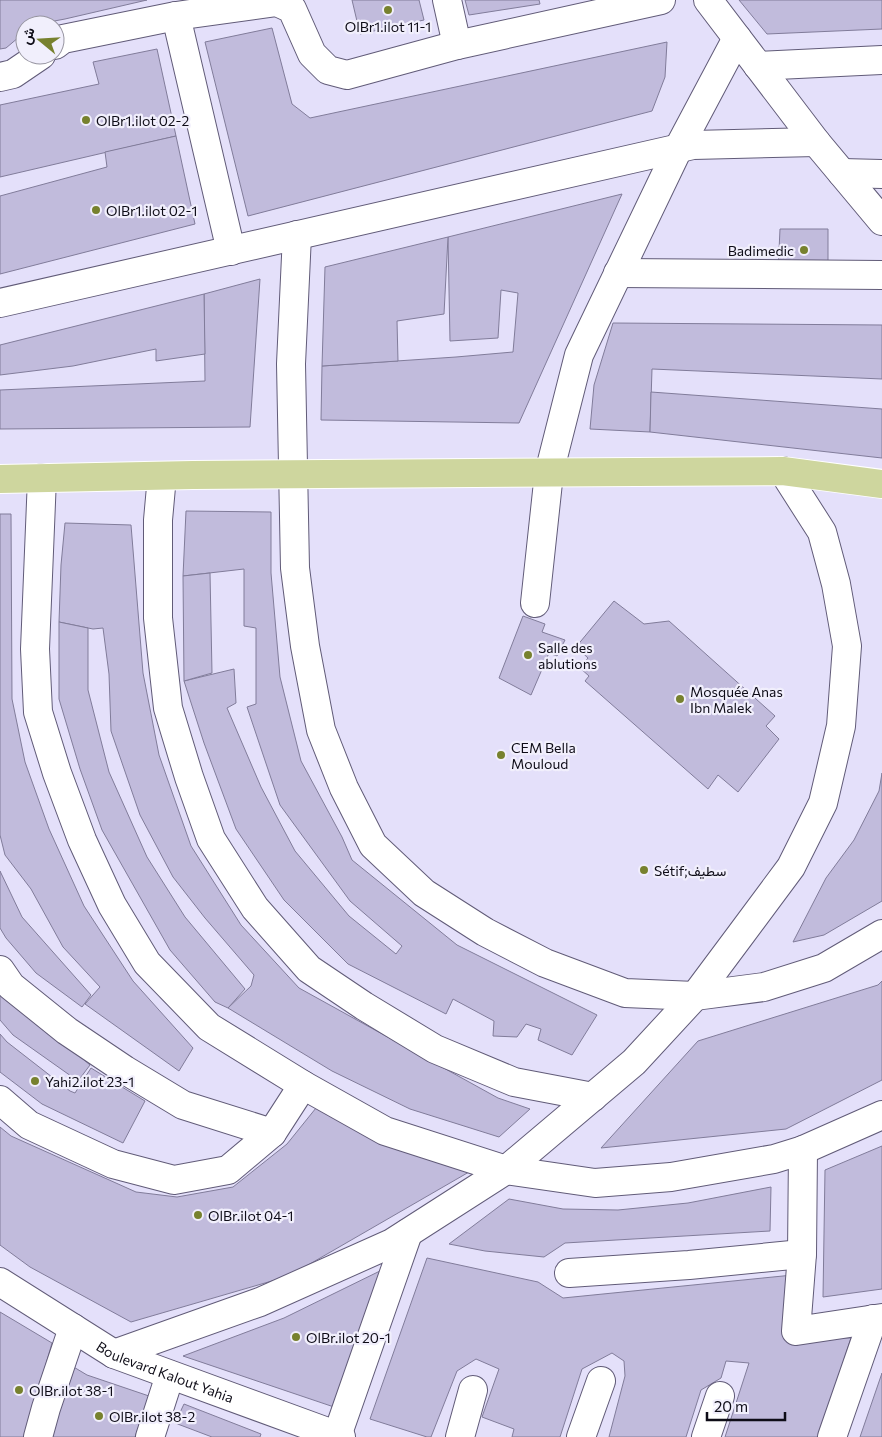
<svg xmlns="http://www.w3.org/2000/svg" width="882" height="1437" font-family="Commissioner,Vazirmatn,sans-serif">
  <rect width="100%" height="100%" fill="#e4e0fa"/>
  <g fill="#c1bbdc" stroke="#817c9a">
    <path d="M0,0h147l-82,19 -32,6h-8v7l-19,16 -6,1z"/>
    <path d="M352,0h67l5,20 -64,14z"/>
    <path d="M465,0h74l1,4 -71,11z"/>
    <path d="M739,0h143v29l-115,5z"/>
    <path d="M272,28l20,76 18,14 357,-76 -2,35 -13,34 -404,105 -43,-174z"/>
    <path d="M157,49l19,87 -176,41v-72l99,-21 -6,-22z"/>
    <path d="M176,136l19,88 -195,50v-78l107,-29 -2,-15z"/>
    <path d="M622,194l-103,229 -198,-3 1,-54 134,-9 57,-5 5,-59 -17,-3 -3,48 -48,3 -2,-104z"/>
    <path d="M780,229h48v43l-50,1z"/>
    <path d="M448,237l-4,77 -47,7 1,40 -76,5 3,-99z"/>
    <path d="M260,279l-10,148 -250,2v-39l205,-9 -1,-87z"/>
    <path d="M204,294l1,60 -49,7v-12l-83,17 -73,9v-30z"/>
    <path d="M613,323l269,2v54l-230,-10 -2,63 -60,-3 4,-44z"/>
    <path d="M651,392l231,17v49l-232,-26z"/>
    <path d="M186,511l85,1v61l9,104 21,84 41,76 10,23 105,85 140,70 -25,40 -34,-15 3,-11 -15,-5 -9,13 -24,-1 1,-15 -41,-22 -7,15 -98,-50 -64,-64 -48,-71 -32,-86 -20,-62 50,-12 2,34 -9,5 34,79 34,64 54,65 47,38 6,-8 -52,-45 -70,-96 -33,-98 9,-3v-76l-12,-2v-57l-61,7z"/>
    <path d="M0,514h11l1,185 13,63 24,67 35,77 49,75 60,67 -14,23 -94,-67 15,-17 -37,-40 -32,-58 -26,-34 -5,-20z"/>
    <path d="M65,523l66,2 12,148 16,82 32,91 50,79 58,63 199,110 32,11 -31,28 -89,-28 -78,-38 -104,-63 23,-22 3,-11 -49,-57 -32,-41 -33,-62 -29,-84 -2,-57 -6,-46 -10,1 -34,-7 2,-57z"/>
    <path d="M210,573l2,100 -28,8 -1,-105z"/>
    <path d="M614,601l30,23 25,-3 106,95 -9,10 13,13 -41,53 -20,-17 -10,14 -123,-108 4,-5 -9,-8 8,-10 -12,-11z"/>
    <path d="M523,616l22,8 -3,8 23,8 -8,16 -8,-3 -18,42 -32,-17z"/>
    <path d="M59,622l29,6v62l21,82 38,85 38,60 60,72 -17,19 -13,-6 -45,-52 -68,-120 -22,-61 -21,-70z"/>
    <path d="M882,773v128l-58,34 -31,7 33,-64 28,-38 25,-49z"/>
    <path d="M0,871l22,46 69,78 -9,12 -46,-34 -30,-35 -6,-10z"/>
    <path d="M882,981v99l-96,49 -185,19 97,-107 180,-56z"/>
    <path d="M0,986l8,9 82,70 -12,16 -65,-46 -13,-15z"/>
    <path d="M0,1034l7,8 63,49 5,2 16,-25 54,33 -22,42 -81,-39 -42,-32z"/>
    <path d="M316,1108l153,64 -180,104 -158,46 -101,-55 -30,-22v-118l11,9 125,56 41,5 56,-10 54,-43z"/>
    <path d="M882,1146v143l-59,8 2,-127z"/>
    <path d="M771,1187l-1,44 -205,12 -21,14 -59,-6 -36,-7 60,-45 54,10 55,1 70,-7z"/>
    <path d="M427,1258l111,24 25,16 230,-23 -2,62 60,1 -32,99h-94l24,-74 -23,-2 -5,17 -20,12 -15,47h-77l16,-61 -1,-15 -12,-8 -30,16 -22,68h-48l2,-8 -32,-12 17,-48 -23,-10 -19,12 -26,66h-4l-57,-18z"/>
    <path d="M384,1269l-50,138 -151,-51 101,-38z"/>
    <path d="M0,1312l52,31 -27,94h-25z"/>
    <path d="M72,1366l15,9 62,21 -14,41h-84z"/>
    <path d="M882,1373v64h-22z"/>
    <path d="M184,1404l77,30 -1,3h-48l-37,-14z"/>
  </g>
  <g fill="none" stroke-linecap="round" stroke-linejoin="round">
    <g stroke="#615b78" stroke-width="30">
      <g id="minor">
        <path d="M447,0l10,45"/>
        <path d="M708,0l108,142 66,79"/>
        <path d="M176,16l55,235"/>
        <path d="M55,45l8,-6 113,-23 101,-14 15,7 20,45 16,16 19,5 110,-30 204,-45"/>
        <path d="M758,66l124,-6"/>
        <path d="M0,77l13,-3 28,-19"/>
        <path d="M842,173l40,1"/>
        <path d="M297,235l-6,129 4,204 10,78 16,84 23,58 29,57 51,48 61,39 60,31 80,30 70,3 69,-9 60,-19 58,-34"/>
        <path d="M618,273l264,2"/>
        <path d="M0,303l693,-158 123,-3"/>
        <path d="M162,476l-4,44v98l10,90 21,69 22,62 44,69 54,61 55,37 71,43 79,33 79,15"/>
        <path d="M42,478l-7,171 3,63 19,61 25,67 30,65 35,58 62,64 94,58 82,46 121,39 89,13 76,-6 103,-18 29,-9 79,-35"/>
        <path d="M535,603l14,-130 30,-118 99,-206 59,-111"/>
        <path d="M0,970l11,16 56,45 58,39 58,35 89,28"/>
        <path d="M0,1100l29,25 84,39 61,16 54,-10 44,-37 31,-48"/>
        <path d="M803,1150l-1,104 -6,77 86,-13"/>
        <path d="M569,1273l120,-8 113,-11"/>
        <path id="s1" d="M0,1282l114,72 227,83"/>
        <path d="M114,1354l146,-52 132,-59 114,-73 128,-108 61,-66 47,-63 49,-66 32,-64 18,-77 6,-80 -11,-62 -14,-52 -39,-61"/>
        <path d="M337,1436l71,-203"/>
        <path d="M38,1437l8,-29 27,-80"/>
        <path d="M150,1437l20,-62"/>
        <path d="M460,1437l13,-47"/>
        <path d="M581,1437l20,-56"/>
        <path d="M706,1437l14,-41"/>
        <path d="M832,1437l41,-118"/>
      </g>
    </g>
    <g stroke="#fff" stroke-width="30">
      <path id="major" d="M0,479l193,-4 590,-4 99,13"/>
    </g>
    <use href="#minor" stroke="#fff" stroke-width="28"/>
    <use href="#major" stroke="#ced69e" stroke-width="28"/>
  </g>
  <g fill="#77812e" stroke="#f1effc" stroke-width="2">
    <circle cx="388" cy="10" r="5"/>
    <circle cx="86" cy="120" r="5"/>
    <circle cx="96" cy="210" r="5"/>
    <circle cx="804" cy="250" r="5"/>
    <circle cx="528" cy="655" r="5"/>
    <circle cx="680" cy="699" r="5"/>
    <circle cx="501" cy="755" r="5"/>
    <circle cx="644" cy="870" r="5"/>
    <circle cx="35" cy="1081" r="5"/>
    <circle cx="198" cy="1215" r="5"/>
    <circle cx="296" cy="1337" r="5"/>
    <circle cx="19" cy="1390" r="5"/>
    <circle cx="99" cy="1416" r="5"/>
  </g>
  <g text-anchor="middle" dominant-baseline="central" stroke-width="4.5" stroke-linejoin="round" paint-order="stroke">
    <g font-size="14" fill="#0e0c17" stroke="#f1effc" text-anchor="start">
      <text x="388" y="26" text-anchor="middle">OlBr1.ilot 11-1</text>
      <text x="96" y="120">OlBr1.ilot 02-2</text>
      <text x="106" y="210">OlBr1.ilot 02-1</text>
      <text x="794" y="250" text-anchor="end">Badimedic</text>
      <text x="538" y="647">Salle des<tspan x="538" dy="16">ablutions</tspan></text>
      <text x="690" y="691">Mosquée Anas<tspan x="690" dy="16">Ibn Malek</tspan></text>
      <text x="511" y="747">CEM Bella<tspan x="511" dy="16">Mouloud</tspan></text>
      <text x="654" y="870">Sétif;سطيف</text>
      <text x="45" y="1081">Yahi2.ilot 23-1</text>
      <text x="208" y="1215">OlBr.ilot 04-1</text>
      <text x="306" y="1337">OlBr.ilot 20-1</text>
      <text x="29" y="1390">OlBr.ilot 38-1</text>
      <text x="109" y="1416">OlBr.ilot 38-2</text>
    </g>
    <g font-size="14" fill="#0e0c17" stroke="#f1effc">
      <text stroke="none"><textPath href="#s1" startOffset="189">Boulevard Kalout Yahia</textPath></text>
    </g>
  </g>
  <g transform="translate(40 40) rotate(288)"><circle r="24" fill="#f1effc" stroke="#9694a0"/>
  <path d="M0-4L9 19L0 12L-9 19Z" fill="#77812e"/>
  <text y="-8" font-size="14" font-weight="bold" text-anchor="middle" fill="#0e0c17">ش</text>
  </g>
  <path d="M707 1412v8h78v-8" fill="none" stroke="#0e0c17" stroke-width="2.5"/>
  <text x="714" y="1412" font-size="15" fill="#0e0c17" stroke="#f1effc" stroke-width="4" paint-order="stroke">20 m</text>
</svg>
